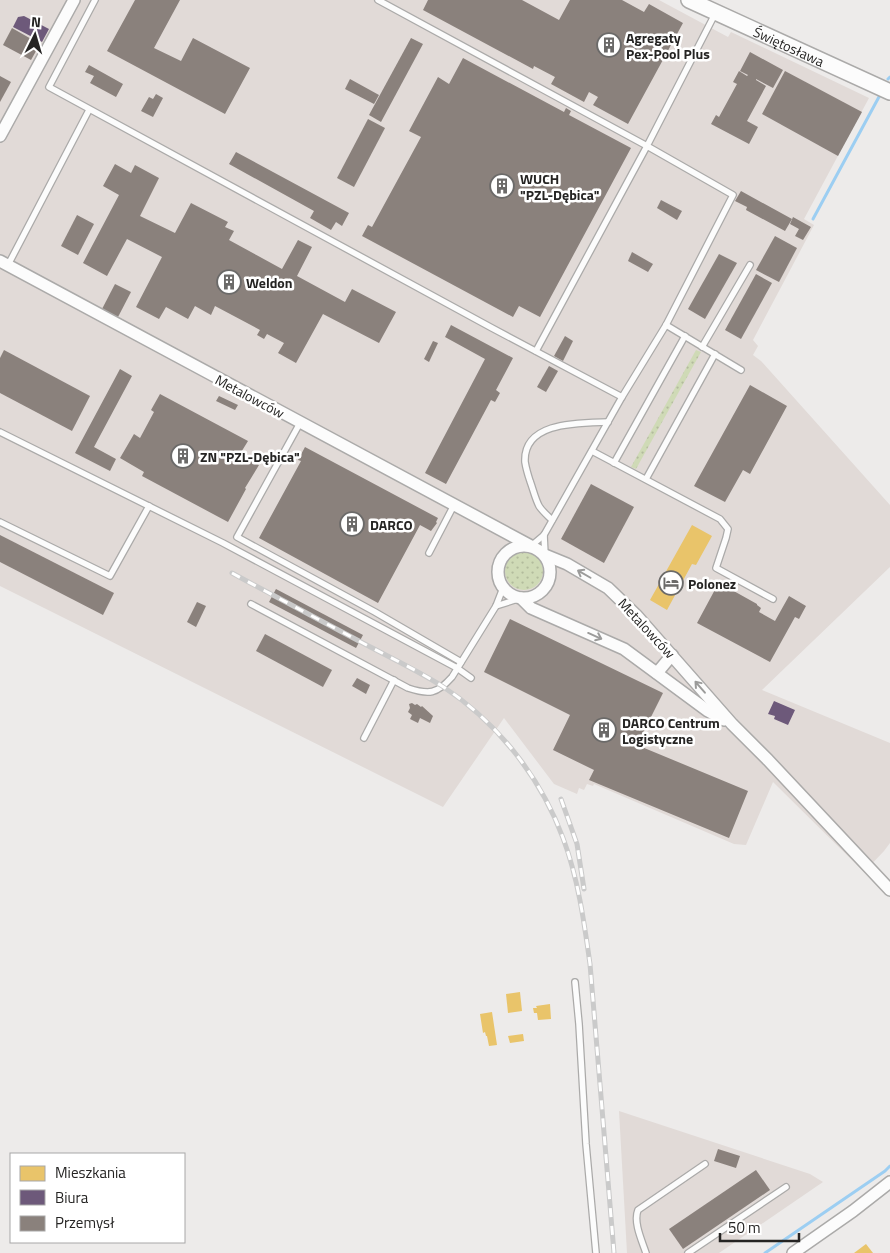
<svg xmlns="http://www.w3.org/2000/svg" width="890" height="1253" font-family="'Titillium Web',sans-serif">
  <defs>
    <pattern id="grass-dots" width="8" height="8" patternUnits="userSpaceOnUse" patternTransform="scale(1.25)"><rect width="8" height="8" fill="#cfdab6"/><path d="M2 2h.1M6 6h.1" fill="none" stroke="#b2bb9c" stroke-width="1.8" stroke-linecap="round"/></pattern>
  </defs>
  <rect width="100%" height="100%" fill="#edebea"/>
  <g fill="#e1dad7">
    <path d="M0,0h659l69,37 3,-5 138,66 -65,121 10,6 -61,115 5,6 -5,9 8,6 129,144v62l-128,123 128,53v100l-6,8 -20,21 -91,-90 -27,63 -12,-1 -140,-60 -1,2 -6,-2 -3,6 -5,-2 -2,6 -23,-10 -50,-66 -61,89 -443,-221z"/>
    <path d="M619,1111l191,63 13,8 -104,71h-92z"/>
  </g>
  <g fill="url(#grass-dots)">
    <path d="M696,350l5,2 -65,117 -5,-2z"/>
    <circle cx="524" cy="571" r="19"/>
  </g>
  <g fill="#e9c46a">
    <path d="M692,525l20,11 -16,29 -4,-1 -25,46 -17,-10z"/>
    <path d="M520,992l2,19 -14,2 -2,-19z"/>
    <path d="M550,1004l1,15 -13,1 -1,-7h-3l-1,-5h4l-1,-2z"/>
    <path d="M492,1012l5,33 -8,1 -2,-10h-1l-1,-4 -2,1 -3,-19z"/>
    <path d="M523,1034l1,7 -14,2 -2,-7z"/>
    <path d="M866,1244l7,9h-19z"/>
  </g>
  <g fill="#6d597a">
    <path d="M24,16l25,13 -7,13 -29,-15 5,-10z"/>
    <path d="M774,701l21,9 -7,15 -14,-6 1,-3 -7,-2z"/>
  </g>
  <g fill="#8a817c">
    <path d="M135,0h45l-26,48 27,13 12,-23 57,30 -25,46 -118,-63z"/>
    <path d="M428,0h94l37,20 11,-20h52l22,12 5,-8 34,19 -55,101 -35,-19 5,-8 -9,-5 -5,10 -33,-18 4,-7 -21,-11 -1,3 -110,-59z"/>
    <path d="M12,28l28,16 -9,16 -28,-15z"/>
    <path d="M411,38l12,6 -42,78 -12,-7z"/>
    <path d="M750,52l33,18 -10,18 -17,-9v1l10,6 -19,35 11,6 -9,17 -38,-20 5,-9 3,2 18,-33 -4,-2 6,-11 8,5 1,-1 -8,-4z"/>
    <path d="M463,58l101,54 2,-4 5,3 -2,4 62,33 -91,169 -21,-11 -6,11 -151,-81 6,-11 4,2 49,-90 -12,-6 29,-54 11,7z"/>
    <path d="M89,65l34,19 -7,13 -26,-14 4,-7 -9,-4z"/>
    <path d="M785,71l77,41 -24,44 -76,-42z"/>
    <path d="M0,76l11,6 -11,20z"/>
    <path d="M350,79l29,16 -5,9 -29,-15z"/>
    <path d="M156,94l7,4 -10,19 -12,-6 8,-14 4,2z"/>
    <path d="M368,119l17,9 -31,59 -17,-9z"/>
    <path d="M236,152l113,61 -7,13 -6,-4 -5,8 -21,-12 4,-7 -85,-47z"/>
    <path d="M115,164l16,9 4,-8 24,13 -19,38 35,17 16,-30 37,19 -3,5 9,4 -5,9 53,29 16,-29 14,7 -15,29 48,26 7,-13 44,23 -17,31 -56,-29 -27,49 -18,-10 6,-10 -17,-9 -3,5 -7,-4 3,-5 -45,-24 -4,9 -16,-9 -7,13 -22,-12 -7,12 -23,-12 26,-50 -35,-18 -20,37 -24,-13 36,-68 -16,-9z"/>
    <path d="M741,191l51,28 -7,12 -39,-21 1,-3 -12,-6z"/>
    <path d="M661,200l21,11 -5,9 -20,-12z"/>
    <path d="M77,215l17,9 -16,31 -17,-9z"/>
    <path d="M793,217l18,10 -8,13 -8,-4 4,-7 -9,-5z"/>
    <path d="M775,236l22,12 -18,34 -23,-12z"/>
    <path d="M632,252l21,12 -5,8 -20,-11z"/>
    <path d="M719,254l18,9 -32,56 -17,-10z"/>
    <path d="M756,274l16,9 -31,56 -16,-9z"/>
    <path d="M115,284l16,8 -13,25 -16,-8z"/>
    <path d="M451,325l62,33 -17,32 4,3 -5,9 -4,-2 -45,84 -21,-11 60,-114 -40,-22z"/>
    <path d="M565,336l8,5 -10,20 -9,-5z"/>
    <path d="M433,341l5,2 -9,19 -5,-3z"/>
    <path d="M4,350l86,46 -18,35 -72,-38v-35z"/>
    <path d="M549,366l9,5 -12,21 -9,-5z"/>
    <path d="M120,369l12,7 -38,71 22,12 -6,12 -35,-18z"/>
    <path d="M750,385l37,21 -37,68 -7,-4 -18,32 -31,-16z"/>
    <path d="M160,394l88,47 -8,13 19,11 -14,23 1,1 -18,33 -86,-46 2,-4 -24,-14 14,-24 6,4 14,-26 -3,-2z"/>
    <path d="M219,396l19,9 -3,5 -19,-9z"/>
    <path d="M305,447l133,71 -2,4 1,1 -6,8 -11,-6 -42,78 -119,-65 42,-77 -3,-1z"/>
    <path d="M591,484l43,23 -30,56 -43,-24z"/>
    <path d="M0,535l114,58 -11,22 -103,-53z"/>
    <path d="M718,584l4,3 1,-2 34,19v1l4,3 -2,4 16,9 14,-25 17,10 -7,13 -4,-2 -25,45 -73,-39z"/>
    <path d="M276,589l87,46 -7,13 -87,-46z"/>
    <path d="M197,602l9,4 -10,21 -9,-5z"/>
    <path d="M510,619l153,74 -26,52 111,46 -19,47 -140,-58 5,-10 -41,-20 17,-35 -86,-43z"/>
    <path d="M265,634l67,36 -9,17 -67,-36z"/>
    <path d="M357,678l13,7 -4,9 -14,-8z"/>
    <path d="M412,703l3,2 2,-1 4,3 1,-1 11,10 -3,7 -10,-5 -2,5 -8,-4 2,-4 -4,-3 2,-4 -1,-4z"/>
    <path d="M718,1149l22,7 -4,12 -22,-7z"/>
    <path d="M756,1170l14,20 -87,59 -14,-20z"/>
  </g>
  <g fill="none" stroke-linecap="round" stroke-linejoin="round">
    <g stroke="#9ccef2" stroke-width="3">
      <path d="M888,79l2,-2"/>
      <path d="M813,219l67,-124"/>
      <path d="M765,1253l120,-82 5,-5"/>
    </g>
    <g stroke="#abaaa9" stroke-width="8">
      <g id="service">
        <path d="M95,0l-46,87 443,241 130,69"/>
        <path d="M378,0l269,146 -111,205"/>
        <path d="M8,265l81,-155"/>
        <path d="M666,325l75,45"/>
        <path d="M702,347l48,-82"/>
        <path d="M300,423l-63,114 138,75 86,50"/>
        <path d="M0,432l223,111 234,125 14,10"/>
        <path d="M592,451l128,68 8,10 -2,9 -10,30 57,31"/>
        <path d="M614,463l71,-127"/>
        <path d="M646,479l69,-125"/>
        <path d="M552,520c-4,-4 -10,-9 -13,-14 -4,-8 -6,-17 -9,-25 -2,-6 -4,-13 -5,-19 -2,-41 55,-39 83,-40"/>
        <path d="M0,522l110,54 39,-70"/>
        <path d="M544,535l1,20"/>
        <path d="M531,546l13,-11 78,-138 44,-72 67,-130 -86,-49 68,-132"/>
        <path d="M429,553l25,-48"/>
        <path d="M251,604l157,84c21,7 29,6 44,-11l44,-71 7,-18"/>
        <path d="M496,606l25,-8"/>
        <path d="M364,738l30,-58"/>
        <path d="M575,982l4,42 7,120 10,109"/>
        <path d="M646,1253c-4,-12 -13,-31 -8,-43l67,-46"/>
        <path d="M688,1253l98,-66"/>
      </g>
    </g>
    <g stroke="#abaaa9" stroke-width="14">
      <g id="minor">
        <path d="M0,136l74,-136"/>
        <path d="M0,261l531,285"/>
        <circle cx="524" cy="572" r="26"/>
        <path d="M545,555l22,9 41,24 29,28 95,108 36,36 122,130"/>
        <path d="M521,598l10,10 93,41 84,62 16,9"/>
        <path d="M657,673l15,-18"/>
        <path d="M793,1253l60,-42 37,-29"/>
      </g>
    </g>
    <g stroke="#abaaa9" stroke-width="18">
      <g id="tertiary">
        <path id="s1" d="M689,0l201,92"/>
      </g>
    </g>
    <use href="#service" stroke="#fcfcfc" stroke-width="5.5"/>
    <use href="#minor" stroke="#fcfcfc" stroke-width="11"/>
    <use href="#tertiary" stroke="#fcfcfc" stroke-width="15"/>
    <g stroke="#cacaca" stroke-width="5">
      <g id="rail">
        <path d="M232,573c42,23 84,45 127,68 28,15 56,28 83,45 55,36 98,90 121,152 15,40 21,83 27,126l24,289"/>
        <path d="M561,799l16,45 7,45"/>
      </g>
    </g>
    <use href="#rail" stroke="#fff" stroke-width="3" stroke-dasharray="9" stroke-linecap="butt"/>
  </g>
  <defs><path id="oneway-shaft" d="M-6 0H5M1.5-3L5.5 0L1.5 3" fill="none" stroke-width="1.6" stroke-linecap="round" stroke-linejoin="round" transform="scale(1.25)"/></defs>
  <g stroke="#9b9b9a">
    <use href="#oneway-shaft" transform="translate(584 574) rotate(-150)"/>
    <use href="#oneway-shaft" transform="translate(595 636) rotate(24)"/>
    <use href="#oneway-shaft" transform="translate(700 687) rotate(-131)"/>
  </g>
  <defs>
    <g id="building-ring" transform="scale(1.25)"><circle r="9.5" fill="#fff" stroke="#6b6a69" stroke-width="1.5"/><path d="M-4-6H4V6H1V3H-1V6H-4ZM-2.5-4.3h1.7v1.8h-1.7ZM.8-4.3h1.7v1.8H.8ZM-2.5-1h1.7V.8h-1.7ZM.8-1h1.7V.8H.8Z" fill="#6b6a69"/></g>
    <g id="hotel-ring" transform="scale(1.25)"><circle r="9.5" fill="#fff" stroke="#6b6a69" stroke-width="1.5"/><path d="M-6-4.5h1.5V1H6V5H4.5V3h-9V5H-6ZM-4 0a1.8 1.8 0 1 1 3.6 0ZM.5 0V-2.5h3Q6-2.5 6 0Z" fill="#6b6a69"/></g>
  </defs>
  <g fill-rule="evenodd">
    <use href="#building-ring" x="609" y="45"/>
    <use href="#building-ring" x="502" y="186"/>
    <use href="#building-ring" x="229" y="282"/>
    <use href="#building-ring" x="183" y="456"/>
    <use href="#building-ring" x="352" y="524"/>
    <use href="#hotel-ring" x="671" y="583"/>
    <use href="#building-ring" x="604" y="730"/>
  </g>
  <g text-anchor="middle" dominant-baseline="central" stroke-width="5" stroke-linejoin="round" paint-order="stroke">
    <g font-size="14" font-weight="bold" fill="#252423" stroke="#fff" text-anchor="start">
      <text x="626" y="37">Agregaty<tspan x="626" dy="16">Pex-Pool Plus</tspan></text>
      <text x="520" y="178">WUCH<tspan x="520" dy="16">"PZL-Dębica"</tspan></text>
      <text x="246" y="282">Weldon</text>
      <text x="200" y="456">ZN "PZL-Dębica"</text>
      <text x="370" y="524">DARCO</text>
      <text x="688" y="583">Polonez</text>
      <text x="622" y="722">DARCO Centrum<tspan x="622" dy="16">Logistyczne</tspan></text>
    </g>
    <g font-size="14" fill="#252423" stroke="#fff">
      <text stroke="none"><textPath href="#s1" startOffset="110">Świętosława</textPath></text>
      <text transform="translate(250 396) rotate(28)">Metalowców</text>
      <text transform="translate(647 628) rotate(47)">Metalowców</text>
    </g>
  </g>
  <rect x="10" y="1153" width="175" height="90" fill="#ffffff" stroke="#a8a7a7"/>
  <rect x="20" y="1166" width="25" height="15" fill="#e9c46a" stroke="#a8a7a7"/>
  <text x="55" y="1178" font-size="15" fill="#252423">Mieszkania</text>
  <rect x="20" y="1190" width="25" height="15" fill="#6d597a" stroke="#a8a7a7"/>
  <text x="55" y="1203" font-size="15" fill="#252423">Biura</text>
  <rect x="20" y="1216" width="25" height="15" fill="#8a817c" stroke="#a8a7a7"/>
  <text x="55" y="1228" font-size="15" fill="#252423">Przemysł</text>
  <g transform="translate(35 35) rotate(5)" stroke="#ffffff" stroke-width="4" paint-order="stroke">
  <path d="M0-4L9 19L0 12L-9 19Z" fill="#252423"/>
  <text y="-8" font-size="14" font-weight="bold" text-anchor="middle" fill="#252423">N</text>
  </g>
  <path d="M720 1233v8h79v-8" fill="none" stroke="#252423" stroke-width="2.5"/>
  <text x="728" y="1233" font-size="15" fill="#252423" stroke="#ffffff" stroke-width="4" paint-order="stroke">50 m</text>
</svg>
